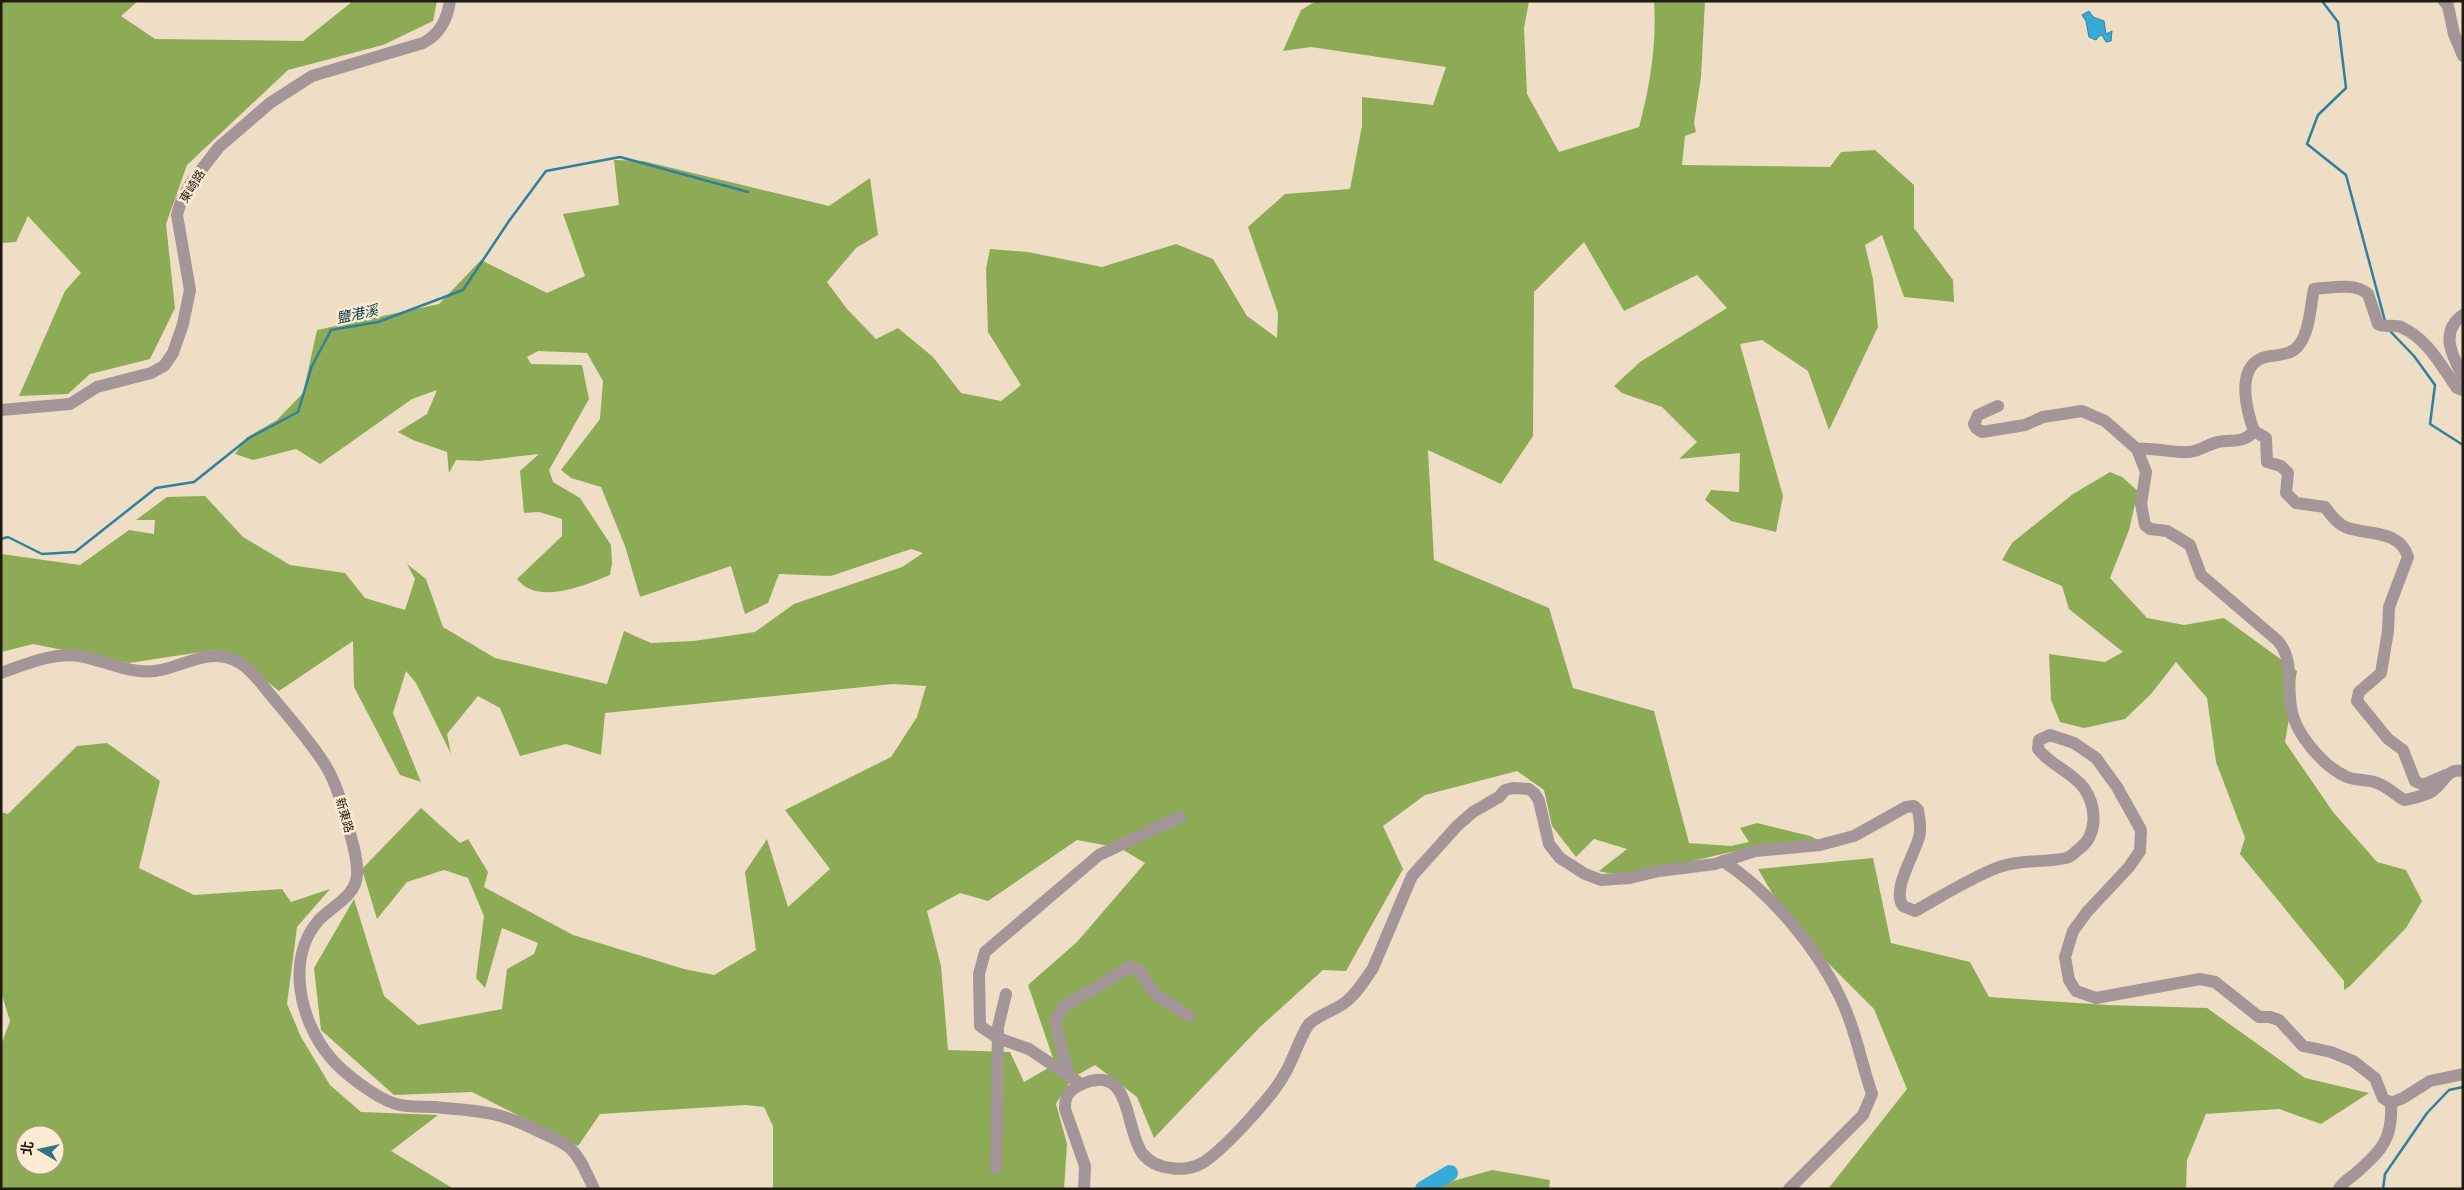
<svg xmlns="http://www.w3.org/2000/svg" width="2464" height="1190" font-family="'IBM Plex Sans','Noto Sans TC',sans-serif">
  <rect width="100%" height="100%" fill="#efdec6"/>
  <g fill="#8dab55" fill-rule="evenodd">
    <path d="M1,1h137l-17,15 34,23 148,2 50,-40h84l-4,20 -50,24 -95,25 -101,95 -21,59 9,84 -25,51 -60,15 -22,20 -49,2 46,-105 16,-18 -53,-57 -12,26 -15,1z"/>
    <path d="M1316,1h213l-5,27 3,66 32,58 80,-25c11,-40 18,-85 15,-126h51l-4,76 -7,46 2,9 -11,4 -3,29 148,2 11,-15 34,-2 39,35v43l39,52 1,22 -50,-5 -22,-62 -17,10 8,34 5,48 -49,103 -21,-59 -46,-31 -22,4 43,152 -7,36 -45,-11 -26,-21 6,-10 28,2 1,-39 -61,6 18,-17 -35,-35 -40,-14 -8,-7 26,-24 87,-54 -30,-33 -73,36 -40,-69 -50,50 -1,144 -32,48 -73,-34 6,110 115,48 24,80 81,23 35,132 42,3 18,-4 -9,-14 17,-5 53,13 10,5c-23,2 -47,4 -70,7 -34,6 -123,33 -151,23l28,-22 -33,-10 -18,18 -24,-31 -8,-36 -27,-19 -92,24 -42,31 20,43 -57,102 -23,-1 -63,57 -106,111 -17,-41 -42,-32 -23,13 -16,26 11,40 -3,45h-291v-63l-9,-19 -18,-2 -146,9 -22,32 -106,-54 -78,3 -73,-65 -7,-62 40,-69 30,97 34,29 84,-16 5,-40 27,-15 4,-11 -36,-15 -17,60 -9,-10 8,-62 -16,-38 -24,-8 -37,12 -30,37 -15,-50 59,-61 39,35 8,-4 20,33 -4,15 89,48 111,34 30,6 42,-25 -11,-78 22,-33 21,68 42,-38 -45,-59 106,-53 26,-40 9,-31 -33,-2 -288,29 -4,42 -35,-11 -46,12 -20,-48 -22,-12 -31,38 4,20 -35,-71 -10,-12 -13,42 28,69 -21,-7 -46,-88 -1,-46 -74,50 -45,-36 -20,-5 -85,13 -96,-19 -32,8v-98l79,11 49,-35 25,4 1,-14h-19l31,-23 38,-1 38,41 47,28 55,8 20,25 40,12 10,-31 -8,-15 19,15 17,48 52,31 112,26 17,-53 27,12 43,-2 61,-9 39,-28 108,-37 21,-14 -12,-4 -80,27 -52,-2 -11,29 -23,11 -14,-48 -91,31 -15,-51 -24,-59 -30,-9 -10,-8 39,-51 3,-38 -16,-28 -49,-2 -11,6 4,7 51,1 7,34 -40,71 4,12 27,16 31,47 1,18 -2,12c-25,10 -72,31 -93,4l45,-43v-17l-23,-7 -15,1 -4,-42 19,-17 -60,7 -23,-1 -7,13 -2,-21 -34,-12 -15,-8 29,-18 10,-24 -25,9 -92,65 -24,-15 -43,11 -18,-6 11,-16 31,-18 26,-27 14,-63 122,-26 42,-44 66,33 38,-17 -22,-62 56,-9 -5,-45 29,1 186,45 41,-28 8,57 -22,13 -29,34 20,27 29,30 22,-11 35,29 28,36 40,8 20,-16 -33,-53 -2,-63 4,-20 38,3 74,15 74,-23 37,15 34,57 30,22 1,-25 -30,-86 37,-33 65,-5 12,-63v-29l71,8 13,-38 -135,-20 -28,4 18,-41zM1077,840l43,8 25,15 -68,79 -49,43 27,79 -31,18 -14,-30 -62,-2 -7,-84 -14,-55 33,-18 28,8z"/>
    <path d="M2110,472l12,5 16,14 -9,39 -19,48 37,40 37,7 40,-7 73,53 -12,71 48,70 44,50 29,8 16,31 -16,27 -56,58 -6,4v-9l-104,-127 5,-16 -29,-76 -9,-64 -31,-36 -25,32 -26,25 -41,9 -24,-6 -9,-22 -2,-46 56,8 18,-10 -54,-43 -7,-23 -60,-26 10,-17 61,-49z"/>
    <path d="M107,743l53,38 -21,87 55,27 88,-6 9,13 39,-13 -33,38 -10,77 14,33 29,48 31,27 77,3 -47,36 63,38h-453v-144l9,-24 -9,-29v-180l7,2 69,-68zM25,1135h30v30h-30z"/>
    <path d="M1873,858l18,85 79,19 19,35 119,8 99,3 98,70 64,15 -48,31 -42,-15 -73,5 -19,46 -1,29h-358l79,-100 -33,-80 -82,-82 -34,-58z"/>
    <path d="M1492,1170l58,10 -1,9h-124z"/>
  </g>
  <path fill="#37abd8" stroke="#30809d" d="M2089,11l4,6 11,4 2,13 6,-3 -1,10 -5,1 -4,-7 -3,1 -3,4 -7,-3 -3,-16 -4,-6z"/>
  <g fill="none" stroke-linecap="round" stroke-linejoin="round">
    <g stroke="#30809d" stroke-width="2.5">
      <path d="M2322,1l16,21 8,66 -28,27 -11,29 39,31 39,146"/>
      <path d="M2389,330l25,26 21,29 -5,39 33,21"/>
      <path d="M1,539l7,-2 34,17 33,-2 81,-64 38,-6 55,-44 49,-26 14,-46 19,-36 47,-8 85,-32 46,-69 37,-50 74,-14 128,35"/>
      <path d="M2383,1189l2,-15 42,-61 22,-23 14,-3"/>
    </g>
    <path stroke="#37abd8" stroke-width="16" d="M1423,1189l27,-16"/>
    <g stroke="#a39598" stroke-width="12">
      <path d="M2444,1l4,5 6,28 9,22"/>
      <path d="M2463,315c-24,17 -11,40 0,62"/>
      <path d="M1998,406l-20,9 -4,9 2,4 6,4 43,-7 18,-8 39,-6 23,10 32,28c18,-2 34,4 51,3 11,0 20,-8 30,-10 14,-3 26,2 36,-11l12,7 1,24 14,4 7,7 -2,20 10,10 29,4c6,8 13,18 23,21 21,7 52,2 60,29l-19,50 -1,24 -7,42 -22,19 -2,9 31,38 15,11 12,31 8,4 23,-10"/>
      <path d="M1,410l69,-6 27,-17 54,-14 13,-7 9,-13 10,-29 7,-34 -13,-75 4,-14 10,-18 28,-36 51,-44 42,-27 111,-33c17,-9 24,-23 27,-42"/>
      <path d="M2254,431c-7,-19 -18,-60 6,-72 10,-5 24,-2 34,-9 16,-12 16,-43 20,-61 16,-1 41,-7 54,5l10,30c7,4 16,0 23,3 27,12 40,39 56,61l6,2"/>
      <path d="M2137,449l9,23 -5,32 4,21 5,4 17,2 23,14 11,30 77,66c16,19 9,43 13,66 3,26 33,60 56,70 10,4 21,2 30,6 9,3 18,11 27,17 9,-2 18,-3 27,-8 12,-7 16,-25 32,-21"/>
      <path d="M1,673c25,-9 53,-21 79,-17 26,5 49,18 75,15 25,-3 49,-21 74,-13 20,6 32,26 45,41 18,22 38,44 53,69 11,19 16,41 22,62 4,14 9,30 8,45 -1,21 -25,31 -38,45 -34,38 -19,102 11,137 13,16 46,41 66,47 13,4 27,2 40,3 23,3 49,3 71,11 11,3 22,9 33,14 10,5 22,9 31,17 11,11 16,26 23,40"/>
      <path d="M1723,861c53,35 108,103 128,163 8,23 13,47 21,70l-9,21 -74,74"/>
      <path d="M1068,1075l-13,-54 8,-14 67,-40 9,3 17,25 33,21"/>
      <path d="M1081,1084l-52,-35 -31,-11 -18,-12 -1,-52 6,-22 114,-97 81,-38"/>
      <path d="M996,1168l2,-141 8,-33"/>
      <path d="M1084,1189l1,-23 -20,-57c0,-10 2,-17 11,-22 56,-30 48,40 66,66 7,9 18,14 29,15 11,2 24,0 33,-6 20,-13 69,-66 80,-87 10,-16 14,-35 25,-51 10,-9 22,-12 34,-20 12,-8 22,-24 30,-36l39,-92 45,-50 16,-14 26,-15 6,-7 8,-2 16,1 6,5 4,7 10,43 11,14 25,16 16,6 29,-2 29,-7 56,-7 40,-13 65,-6 34,-9 52,-29 8,-1 4,4c1,8 4,19 1,27 -4,17 -28,53 -16,69l12,5c27,-15 55,-33 84,-44 24,-8 44,-4 67,-9 5,-1 9,-6 13,-9 19,-14 18,-42 5,-61 -13,-17 -34,-23 -46,-39l1,-9 11,-5 24,8 22,15 21,29 24,43 -1,21 -11,16 -42,45 -14,19 -8,26 4,23 7,11 20,7 104,-19 15,3 44,35h11l9,3 24,26 28,6 22,9 22,17 8,20 8,5 12,-5 27,-17 33,-7"/>
      <path d="M2339,1189c4,-7 11,-11 17,-16 26,-23 37,-34 35,-70"/>
    </g>
  </g>
  <g text-anchor="middle" dominant-baseline="central" stroke-width="5" stroke-linejoin="round" paint-order="stroke">
    <g font-size="12" fill="#201a12" stroke="#fcebd3">
      <text transform="translate(192 186) rotate(-58)">東崎路</text>
      <text transform="translate(345 815) rotate(74)">新東路</text>
    </g>
    <g font-size="14" font-style="italic" fill="#003547" stroke="#fcebd3">
      <text transform="translate(357 314) rotate(-12)">鹽港溪</text>
    </g>
  </g>
  <rect width="2464" height="1190" fill="none" stroke="#201a12" stroke-width="5"/>
  <g transform="translate(40 1150) rotate(279)"><circle r="24" fill="#fcebd3" stroke="#a49786"/>
  <path d="M0-4L9 19L0 12L-9 19Z" fill="#317585"/>
  <text y="-8" font-size="14" font-weight="bold" text-anchor="middle" fill="#201a12">北</text>
  </g>
</svg>
